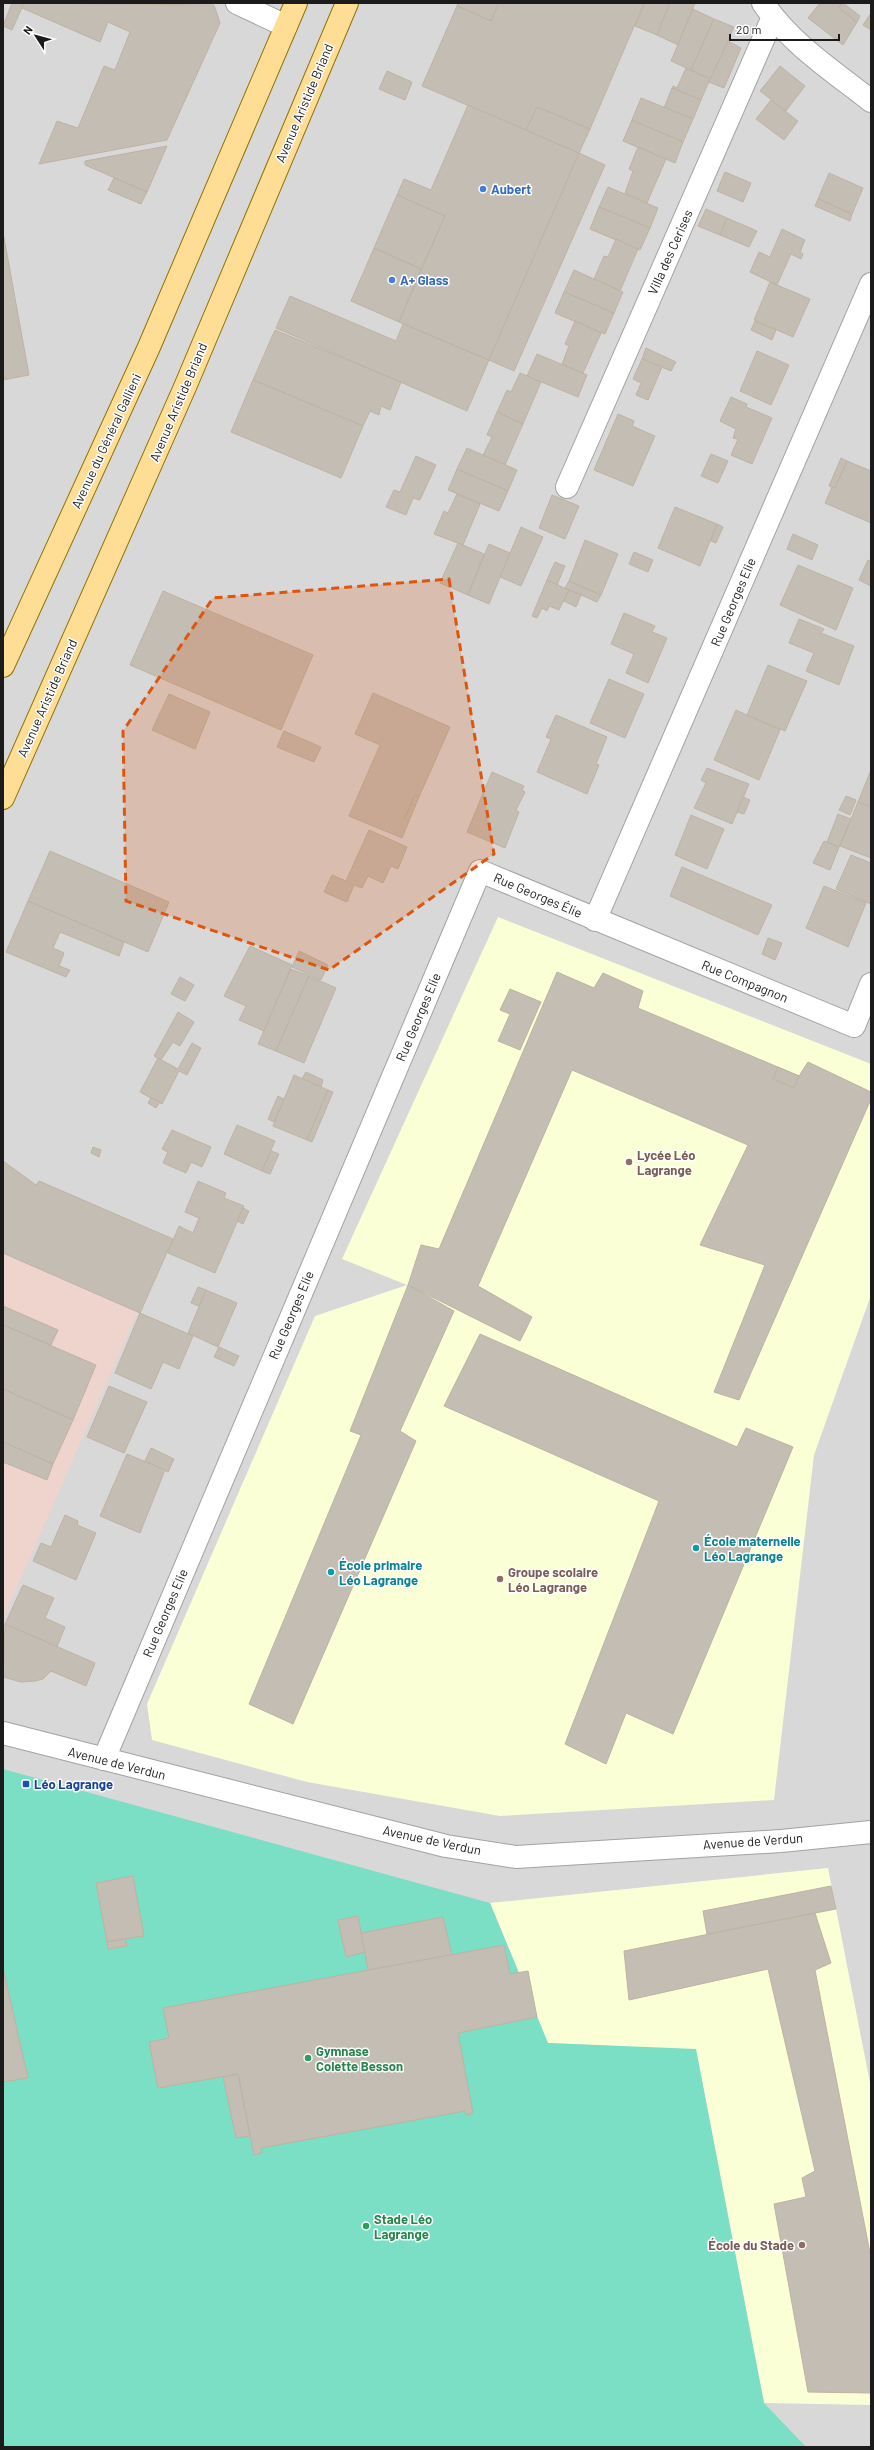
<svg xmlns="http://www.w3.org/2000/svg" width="874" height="2450" font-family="Barlow,sans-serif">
  <rect width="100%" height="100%" fill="#edeae0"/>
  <rect fill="#d9d8d8" x="3" y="3" width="868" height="2444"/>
  <path fill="#efd3cd" d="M3,1181l161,70 -161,368z"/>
  <g fill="#faffd6">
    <path d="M498,917l373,147v231l-57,160 -40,345 -274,16 -193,-34 -155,-42 -5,-36 168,-388 92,-31 -65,-26z"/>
    <path d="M828,1868l43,220v317l-107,-2 -68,-353 -148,-7 -58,-140z"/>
  </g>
  <path fill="#7adfc4" d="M3,1769l487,134 58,140 148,6 68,354 42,44h-803z"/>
  <g fill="#c4bdb3" stroke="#bfb2a2">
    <path d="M12,3h12l-12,27 -9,-4z"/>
    <path d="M24,3l190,2 6,18 -53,117 -128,24 18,-43 21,7 26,-62 11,4 15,-38 -22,-10 -8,20 -78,-34z"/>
    <path d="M458,3h41l-8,18 -34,-15z"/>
    <path d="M499,3h145l-54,126 -53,-22 -11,23 -104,-44 35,-80 34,15z"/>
    <path d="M645,3h25l-13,32 -22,-9z"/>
    <path d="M670,3h25l-17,42 -21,-10z"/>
    <path d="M820,3h22l-3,5 18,14 -14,23 -35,-27z"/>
    <path d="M843,3l17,13 -3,6 -18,-14z"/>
    <path d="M693,9l21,10 -23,51 -20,-9z"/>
    <path d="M871,13v17l-8,-5z"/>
    <path d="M714,19l20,8 -23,53 -20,-10z"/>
    <path d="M728,41l13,7 -17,40 -15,-6z"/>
    <path d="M780,66l25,20 -19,25 -26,-20z"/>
    <path d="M686,68l24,11 -9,21 -29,-12 1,-2 4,2z"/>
    <path d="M387,71l25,11 -7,18 -26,-11z"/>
    <path d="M672,88l29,12 -8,19 -29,-11z"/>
    <path d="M641,98l52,21 -10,23 -51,-22z"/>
    <path d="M771,100l27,21 -14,19 -28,-21z"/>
    <path d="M468,105l111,48 -90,207 -90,-38 46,-106 -48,-21 7,-16 27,11z"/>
    <path d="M537,107l53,22 -11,24 -53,-23z"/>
    <path d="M632,120l51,22 -8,21 -52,-22z"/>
    <path d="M167,146l-20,46 -62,-27v-4z"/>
    <path d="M638,147l28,12 -19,44 -22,-10 8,-22 -4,-2z"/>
    <path d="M579,153l26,12 -91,206 -25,-11z"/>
    <path d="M725,172l26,11 -8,19 -26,-11z"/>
    <path d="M829,173l34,15 -11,26 -34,-15z"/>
    <path d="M114,178l33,14 -6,12 -33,-14z"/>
    <path d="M608,187l50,21 -8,20 -51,-21z"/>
    <path d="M397,195l48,21 -24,53 -47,-21z"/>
    <path d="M818,199l34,15 -2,7 -35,-15z"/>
    <path d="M599,207l51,21 -10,22 -50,-21z"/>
    <path d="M706,209l21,9 -7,17 -22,-9z"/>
    <path d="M727,218l30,13 -8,16 -29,-12z"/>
    <path d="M782,229l23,11 -5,12 3,2 -2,5 -10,-5 -14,31 -27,-13 9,-20 11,5z"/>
    <path d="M3,232l26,143 -26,5z"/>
    <path d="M616,239l22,10 -18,42 -26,-12 10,-23 4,1z"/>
    <path d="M374,248l47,21 -22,53 -48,-21z"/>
    <path d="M574,270l49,22 -9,21 -50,-21z"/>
    <path d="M770,282l40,17 -17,38 -39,-17z"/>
    <path d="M564,292l50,21 -9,21 -50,-21z"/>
    <path d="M290,296l106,45 7,-17 86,36 -22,51 -191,-83z"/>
    <path d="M575,321l26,12 -18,40 -21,-9 7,-18 -4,-2z"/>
    <path d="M755,321l21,9 -4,10 -21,-10z"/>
    <path d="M275,330l126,52 -11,28 -9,-4 -2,9 -9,-4 -7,15 -110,-46z"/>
    <path d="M646,348l30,14 -5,9 -29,-12z"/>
    <path d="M757,351l32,14 -18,40 -31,-14z"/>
    <path d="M537,354l50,21 -9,22 -51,-21z"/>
    <path d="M642,359l20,8 -14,33 -12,-5 5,-12 -8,-4z"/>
    <path d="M520,373l21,9 -18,42 -26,-12 10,-22 4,2z"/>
    <path d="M253,380l110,46 -22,52 -110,-46z"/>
    <path d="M731,397l16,7 -1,3 26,11 -20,46 -21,-9 7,-16 -5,-1 3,-9 -16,-8z"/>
    <path d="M497,412l26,12 -18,41 -22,-10 9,-18 -5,-2z"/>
    <path d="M618,414l16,7 -2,5 23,10 -22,50 -39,-16z"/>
    <path d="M467,448l50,22 -9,21 -51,-22z"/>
    <path d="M711,454l17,7 -10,22 -17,-7z"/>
    <path d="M416,456l20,9 -16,35 -7,-2 -7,17 -20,-8 8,-17 6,2z"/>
    <path d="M841,458l6,3 -12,27 -6,-2z"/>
    <path d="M847,461l24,10v52l-46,-20 7,-16 3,1z"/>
    <path d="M457,469l51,22 -9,20 -51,-21z"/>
    <path d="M457,494l23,10 -17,41 -29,-11 10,-23 4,2z"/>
    <path d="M552,495l27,11 -14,33 -26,-11z"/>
    <path d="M675,507l42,17 -17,42 -42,-18z"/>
    <path d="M717,524l6,3 -7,16 -5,-2z"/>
    <path d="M521,527l22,10 -22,49 -21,-9z"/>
    <path d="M793,534l25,11 -6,15 -25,-11z"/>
    <path d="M585,540l33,14 -17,41 -32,-14z"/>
    <path d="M458,543l26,11 -16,41 -28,-12z"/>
    <path d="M489,544l21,9 -21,51 -21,-9z"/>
    <path d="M634,552l19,8 -5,12 -19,-8z"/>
    <path d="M868,560l3,2v24l-12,-6z"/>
    <path d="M555,562l10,4 -8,19 -10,-5z"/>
    <path d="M798,565l55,23 -17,42 -56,-25z"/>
    <path d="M547,580l22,10 -10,20 -10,-4 -2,5 -5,-3 -5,10 -5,-2z"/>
    <path d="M569,581l32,14 -4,7 -32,-14z"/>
    <path d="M569,590l12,5 -5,12 -12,-6z"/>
    <path d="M163,591l150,64 -32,75 -151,-65z"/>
    <path d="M624,613l31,13 -3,6 15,6 -19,45 -22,-10 8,-19 -23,-10z"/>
    <path d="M799,619l25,10 -3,4 33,13 -15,39 -33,-14 8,-18 -25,-10z"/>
    <path d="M768,665l39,16 -22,50 -38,-16z"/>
    <path d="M609,679l35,15 -19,44 -35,-15z"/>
    <path d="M373,693l77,34 -31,70 -4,-2 -10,23 4,3 -7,17 -53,-22 31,-71 -25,-11z"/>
    <path d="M169,694l41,18 -15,37 -43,-19z"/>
    <path d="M736,710l44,20 -21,50 -45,-20z"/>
    <path d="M556,715l51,22 -11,27 3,1 -12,29 -50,-22 14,-33 -5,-2z"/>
    <path d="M284,731l37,16 -7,15 -37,-15z"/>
    <path d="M707,768l42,16 -17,40 -38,-16 12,-25 -5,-3z"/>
    <path d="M871,770v37l-13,-5z"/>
    <path d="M492,772l32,14 -2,4 3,2 -9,18 3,2 -14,36 -38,-16z"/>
    <path d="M415,795l4,2 -10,24 -4,-3z"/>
    <path d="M846,796l10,4 -6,15 -11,-5z"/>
    <path d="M743,797l7,3 -6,14 -7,-2z"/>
    <path d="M858,802l13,5v51l-31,-12z"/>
    <path d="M838,814l13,5 -12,28 -12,-5z"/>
    <path d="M691,815l33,14 -17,40 -32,-14z"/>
    <path d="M369,830l38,17 -9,22 -7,-3 -8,17 -15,-7 -6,12 -8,-3 -7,17 -23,-10 8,-17 14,6z"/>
    <path d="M824,841l15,6 -9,23 -17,-7z"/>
    <path d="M50,851l119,51 -21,50 -120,-51z"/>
    <path d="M851,855l20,8v41l-35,-15z"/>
    <path d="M682,867l90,38 -14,30 -88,-39z"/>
    <path d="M824,886l42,17 -18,44 -42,-19z"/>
    <path d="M28,901l96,41 -5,14 -59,-24 -7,16 11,5 -5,13 11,4 -4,7 -60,-25z"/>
    <path d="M768,938l14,5 -7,17 -13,-6z"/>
    <path d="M250,946l42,19 -28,66 -25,-11 7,-14 -22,-10z"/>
    <path d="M299,951l29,14 -7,15 -29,-13z"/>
    <path d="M291,969l18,7 -33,75 -18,-7z"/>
    <path d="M557,972l37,16 9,-15 40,18 -5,17 161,68 9,-14 63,30v7l-132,301 -25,-8 51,-127 -65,-20 48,-100 -176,-75 -94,216 54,31 -12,24 -112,-56 13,-40 18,4z"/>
    <path d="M309,976l27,12 -32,75 -28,-12z"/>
    <path d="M180,977l14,8 -9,16 -14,-7z"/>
    <path d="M510,989l31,13 -21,48 -22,-9 12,-27 -10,-4z"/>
    <path d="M178,1012l16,10 -14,24 -7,-4 -12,18 -7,-4z"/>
    <path d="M192,1043l9,5 -14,27 -8,-4 -17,33 -22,-12 18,-34 20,11z"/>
    <path d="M778,1067l21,9 -5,12 -21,-9z"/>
    <path d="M306,1072l17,8 -2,7 -19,-8z"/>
    <path d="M294,1075l34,15 -21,50 -34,-14z"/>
    <path d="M328,1090l5,2 -21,50 -5,-2z"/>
    <path d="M278,1096l6,3 -10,23 -6,-3z"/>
    <path d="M151,1098l9,4 -4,6 -8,-5z"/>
    <path d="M237,1125l38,16 -13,30 -38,-17z"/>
    <path d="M172,1130l39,17 -9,20 -11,-5 -5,11 -23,-10 5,-11 -6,-3z"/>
    <path d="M93,1147l8,3 -2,7 -8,-4z"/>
    <path d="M271,1151l8,3 -9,20 -8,-3z"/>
    <path d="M3,1161l33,24 3,-4 134,58 -33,74 -137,-60z"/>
    <path d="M198,1181l28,12 -2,5 20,8 -29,67 -47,-20 11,-27 14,7 6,-15 -14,-6z"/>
    <path d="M243,1208l6,3 -6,13 -6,-3z"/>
    <path d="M408,1285l46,26 -54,120 16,10 -123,283 -44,-20 112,-269 -11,-4z"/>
    <path d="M198,1287l8,3 -7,16 -8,-3z"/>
    <path d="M206,1290l31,13 -19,44 -30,-14z"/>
    <path d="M3,1306l55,24 -7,15 -48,-20z"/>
    <path d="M140,1313l53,23 -14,33 -16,-7 -12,27 -36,-16z"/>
    <path d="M3,1325l93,40 -23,55 -70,-31z"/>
    <path d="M480,1334l257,113 9,-19 47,19 -120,287 -47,-21 -20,51 -41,-20 94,-243 -215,-95z"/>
    <path d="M219,1347l20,9 -5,10 -20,-9z"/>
    <path d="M109,1386l38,16 -23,51 -37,-16z"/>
    <path d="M3,1389l70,31 -20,44 -50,-22z"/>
    <path d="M3,1442l50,22 -6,16 -44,-18z"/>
    <path d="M151,1448l23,11 -6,13 -23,-11z"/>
    <path d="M127,1454l38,16 -25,63 -40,-17z"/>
    <path d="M65,1515l13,6 -1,4 19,8 -20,47 -43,-19 8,-18 10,4z"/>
    <path d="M23,1585l31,13 -9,20 20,9 -8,20 -52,-23z"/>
    <path d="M5,1624l90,39 -9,23 -35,-15 -8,8 -8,2 -14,1 -18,-5z"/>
    <path d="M133,1876l11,60 -37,6 -11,-59z"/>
    <path d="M831,1886l5,23 -129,25 -4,-23z"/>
    <path d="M815,1913l16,50 -16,7 56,288v135l-63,-1 -34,-188 32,-7 -4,-19 13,-7 -47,-202 -139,31 -5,-49z"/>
    <path d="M358,1916l7,36 -19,5 -8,-37z"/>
    <path d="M443,1917l9,38 -84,15 -7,-37z"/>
    <path d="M125,1939l2,7 -19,3 -1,-7z"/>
    <path d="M504,1945l6,29 18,-3 9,46 -79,16 15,80 -7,2 -1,-4 -204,37 1,5 -8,2 -16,-81 -80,14 -9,-46 20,-4 -6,-30z"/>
    <path d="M3,1968l25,110 -25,4z"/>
    <path d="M238,2074l12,62 -14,2 -13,-61z"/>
  </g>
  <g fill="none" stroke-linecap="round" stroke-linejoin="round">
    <g stroke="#a2a2a2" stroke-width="24">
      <g id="minor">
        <path d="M237,3l49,23"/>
        <path d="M763,3c28,41 70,68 108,98"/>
        <path d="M567,487l206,-470"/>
        <path d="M595,920l276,-636"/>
        <path d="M3,1733l443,113 70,11 265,-16 90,-9"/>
        <path d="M104,1759l376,-888 374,155 17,-42"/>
      </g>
    </g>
    <g stroke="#917300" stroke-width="24">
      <g id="primary">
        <path d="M3,666l146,-319 147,-344"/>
        <path d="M3,798l182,-411 162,-384"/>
      </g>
    </g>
    <use href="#minor" stroke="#fff" stroke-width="22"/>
    <use href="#primary" stroke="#fedd94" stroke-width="22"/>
  </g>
  <path fill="#de560d" fill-opacity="0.2" stroke="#de560d" stroke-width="3" stroke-dasharray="8 5" stroke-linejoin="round" d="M449,579l45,275 -165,116 -203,-69 -3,-170 90,-133z"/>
  <g fill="#3f7fe0" stroke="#fff" stroke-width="1.5">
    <circle cx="483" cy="189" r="4"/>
    <circle cx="392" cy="280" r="4"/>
  </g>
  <g fill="#8d6e63" stroke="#fff" stroke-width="1.5">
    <circle cx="629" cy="1162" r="4"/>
    <circle cx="500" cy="1579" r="4"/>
    <circle cx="802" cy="2245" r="4"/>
  </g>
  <g fill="#0f9aa8" stroke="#fff" stroke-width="1.5">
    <circle cx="696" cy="1548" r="4"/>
    <circle cx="331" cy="1572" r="4"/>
  </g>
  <rect fill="#1a4fb4" stroke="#fff" stroke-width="1.5" x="22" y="1780" width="8" height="8" rx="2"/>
  <g fill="#2e9e5b" stroke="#fff" stroke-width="1.5">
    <circle cx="308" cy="2058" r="4"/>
    <circle cx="366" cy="2226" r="4"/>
  </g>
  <g text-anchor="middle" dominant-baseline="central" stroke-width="3" stroke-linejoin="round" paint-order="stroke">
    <g font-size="13" fill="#1b1b1b" stroke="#fff">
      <text transform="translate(304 103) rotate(-67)">Avenue Aristide Briand</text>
      <text transform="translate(670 252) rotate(-66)">Villa des Cerises</text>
      <text transform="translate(178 402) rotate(-67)">Avenue Aristide Briand</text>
      <text transform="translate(106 441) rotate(-65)">Avenue du Général Gallieni</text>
      <text transform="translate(733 602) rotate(-67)">Rue Georges Elie</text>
      <text transform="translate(47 698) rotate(-66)">Avenue Aristide Briand</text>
      <text transform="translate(538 895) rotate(23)">Rue Georges Élie</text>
      <text transform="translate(745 981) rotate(22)">Rue Compagnon</text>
      <text transform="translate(418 1017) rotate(-67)">Rue Georges Elie</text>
      <text transform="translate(291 1315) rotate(-67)">Rue Georges Elie</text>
      <text transform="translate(165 1613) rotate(-67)">Rue Georges Elie</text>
      <text transform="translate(117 1763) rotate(14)">Avenue de Verdun</text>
      <text transform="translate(432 1840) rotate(12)">Avenue de Verdun</text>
      <text transform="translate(753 1841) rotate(-4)">Avenue de Verdun</text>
    </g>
    <g font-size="13" font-weight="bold" fill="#366cbe" stroke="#fff" text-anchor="start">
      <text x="491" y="189">Aubert</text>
      <text x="400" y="280">A+ Glass</text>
    </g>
    <g font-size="13" font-weight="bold" fill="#785e54" stroke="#fff" text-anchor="start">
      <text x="637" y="1155">Lycée Léo<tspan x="637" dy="15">Lagrange</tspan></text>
      <text x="508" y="1572">Groupe scolaire<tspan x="508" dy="15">Léo Lagrange</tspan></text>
      <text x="794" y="2245" text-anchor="end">École du Stade</text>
    </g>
    <g font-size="13" font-weight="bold" fill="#0d838f" stroke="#fff" text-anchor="start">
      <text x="704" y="1541">École maternelle<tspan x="704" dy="15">Léo Lagrange</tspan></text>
      <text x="339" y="1565">École primaire<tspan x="339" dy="15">Léo Lagrange</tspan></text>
    </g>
    <g font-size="13" font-weight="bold" fill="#164399" stroke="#fff" text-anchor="start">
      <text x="34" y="1784">Léo Lagrange</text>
    </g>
    <g font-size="13" font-weight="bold" fill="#27864d" stroke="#fff" text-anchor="start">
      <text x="316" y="2051">Gymnase<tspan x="316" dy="15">Colette Besson</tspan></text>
      <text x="374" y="2219">Stade Léo<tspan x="374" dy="15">Lagrange</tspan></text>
    </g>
  </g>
  <rect width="874" height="2450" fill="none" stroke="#1b1b1b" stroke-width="8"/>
  <g transform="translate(36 36) rotate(306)" stroke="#ffffff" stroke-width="3" paint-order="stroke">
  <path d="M0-3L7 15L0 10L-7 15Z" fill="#1b1b1b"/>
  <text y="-6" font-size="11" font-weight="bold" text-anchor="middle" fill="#1b1b1b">N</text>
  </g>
  <path d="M730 34v6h109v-6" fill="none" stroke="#1b1b1b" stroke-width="2"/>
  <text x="736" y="34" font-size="12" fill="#1b1b1b" stroke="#ffffff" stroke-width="3" paint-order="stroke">20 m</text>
</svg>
